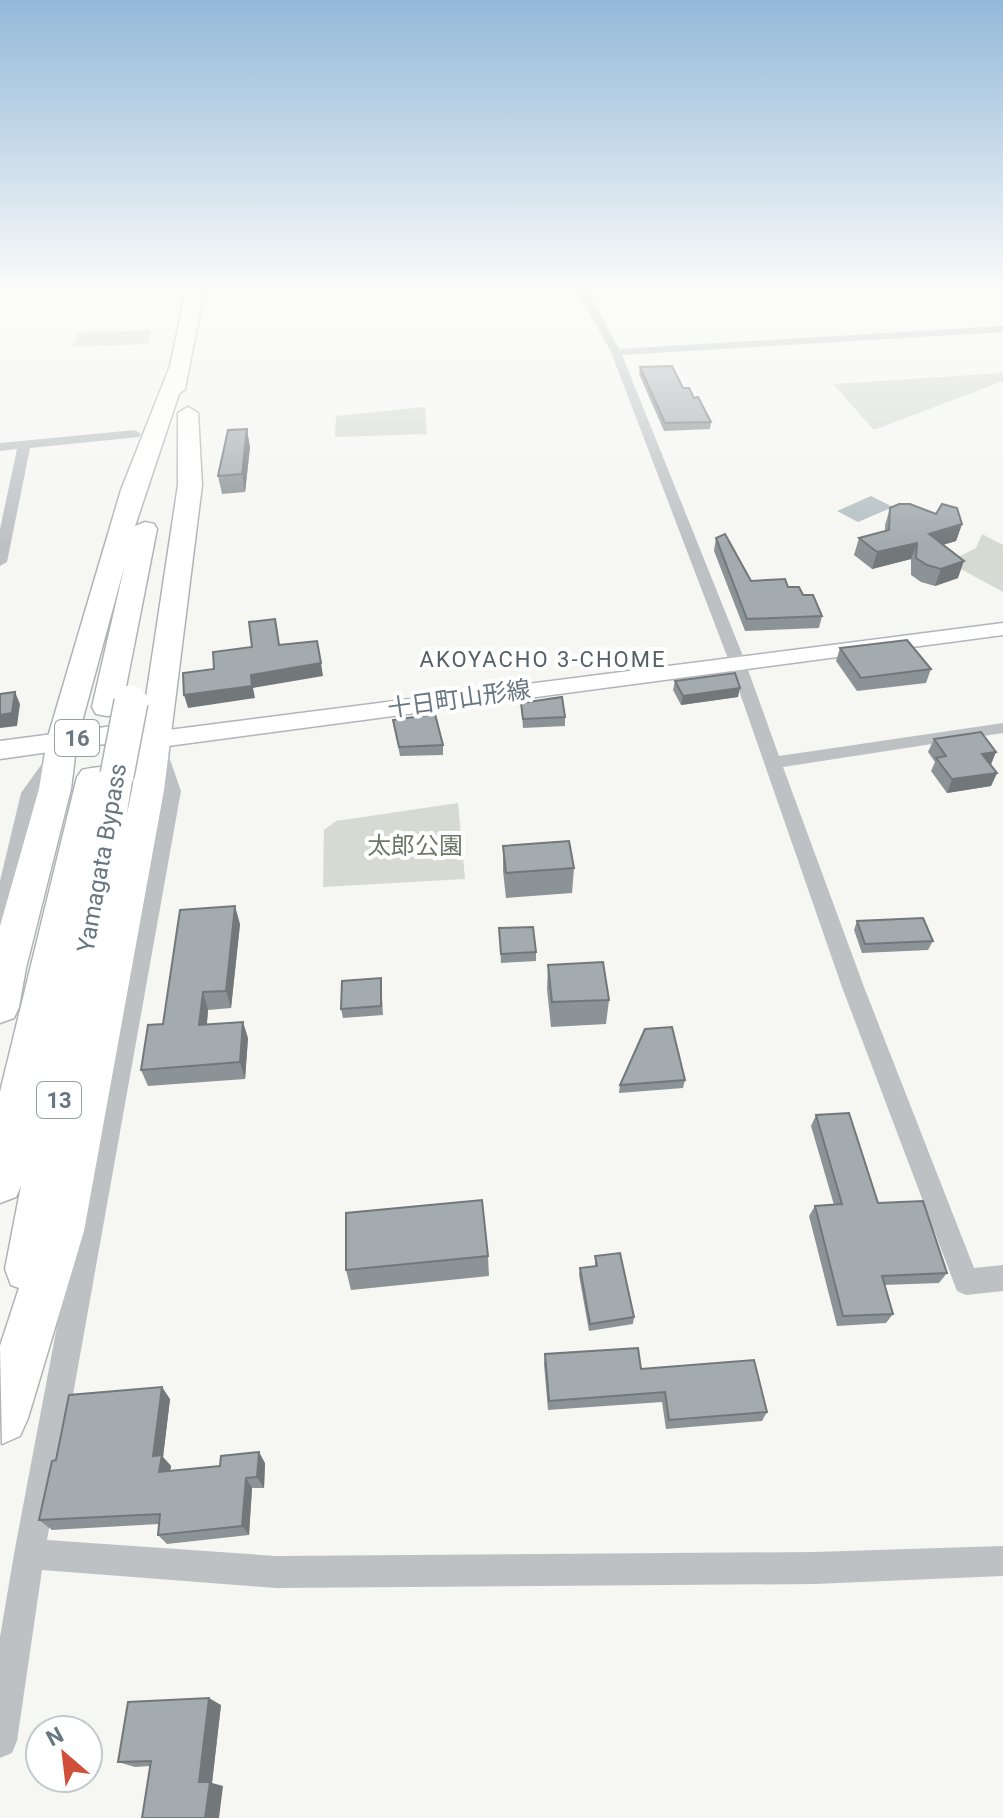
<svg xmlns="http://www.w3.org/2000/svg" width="1003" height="1818" font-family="Roboto,'Noto Sans JP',sans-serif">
  <rect width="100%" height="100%" fill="#f6f6f3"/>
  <g fill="#d6dad3">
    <path d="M151,330l-3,14 -75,3 5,-14z"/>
    <path d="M1003,373v8l-129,49 -41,-46z"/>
    <path d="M425,407l2,27 -92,3 1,-21z"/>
    <path d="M982,534l21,11v47l-55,-30 28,-14z"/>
    <path d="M458,803l7,76 -142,8 1,-57 12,-9z"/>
  </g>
  <path fill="#b4c0c3" d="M871,496l22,11 -35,15 -21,-11z"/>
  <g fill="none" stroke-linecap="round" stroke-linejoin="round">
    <g stroke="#b0b5b9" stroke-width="3">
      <path id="secondary" d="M1003,623v12l-850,113 -8,-3 -4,-5 4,-5 8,-3z"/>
    </g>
    <g stroke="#afb4b7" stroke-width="3">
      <path id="primary" d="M151,721l10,3 4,6 -4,6 -161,23v-18z"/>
    </g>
    <g stroke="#afb3b6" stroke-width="3">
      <g id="highway">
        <path d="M186,291h18l-19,98 -6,5 -44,132 10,-4 9,2 3,5 -35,178 -4,7 -11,2 -11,-2 -4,-7 33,-143 -48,176 -6,49 -45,179 -7,39 -5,11 -14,5v-97l39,-137 8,-49 74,-250 49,-124z"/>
        <path d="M188,407l10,6 4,72 -38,305 -80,441 -56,187 -8,18 -18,8 -2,-98 19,-58 -8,-3 -6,-16 16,-83 -5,11 -16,6v-111l77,-315 5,-7c10,-3 36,-5 46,-2l5,7 -7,43 6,-28 46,-305v-72z"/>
      </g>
    </g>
    <g fill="#bdc1c4" fill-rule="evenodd">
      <path d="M577,291h10l32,58 384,-23v6l-381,23 121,301 36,100 224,-33v10l-220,34 81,220 110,281 29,-3v26l-37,4 -9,-4 -115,-304 -115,-331 -116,-304z"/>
      <path d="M135,430l6,4 -2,3 -109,11 -23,114 -7,4v-37l17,-80 -17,2v-8z"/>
      <path d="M158,745l9,6 14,40 -134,749 229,16 538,-4 189,-6v30l-189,8 -538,4 -234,-18 -25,171 -5,12 -12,5v-121l14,-83 86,-456 63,-307 -14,-40z"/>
      <path d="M55,752l9,6 -25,36 -29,130 -3,5 -7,3v-51l21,-88 28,-39z"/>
    </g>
    <use href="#secondary" fill="#fff" fill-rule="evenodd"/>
    <use href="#primary" fill="#fff" fill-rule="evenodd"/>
    <use href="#highway" fill="#fff" fill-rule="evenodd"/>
    <g stroke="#afb3b6" stroke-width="36" stroke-linecap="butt">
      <path id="highway-bridge" d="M117,775l14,-73"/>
    </g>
    <use href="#highway-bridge" stroke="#fff" stroke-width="33"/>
  </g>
  <g fill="#8c9396">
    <path d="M640,367l43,21 11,10 17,24 -1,7 -46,2 -25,-57z"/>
    <path d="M250,447l-5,45 -23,2 -4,-18z"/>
    <path d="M890,508l72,16 -6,17 -13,4 15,33 -23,8 -14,-4 -10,-7v-16l-39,10 -18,-14 5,-17 26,-6v-7z"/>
    <path d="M716,538l35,43 37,6 15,8 19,21 -3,12 -74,3 -31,-80z"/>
    <path d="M840,648l91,21 -5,14 -69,8 -21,-30z"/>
    <path d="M675,681l63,16 -57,8 -8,-15z"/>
    <path d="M521,703l44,14v9l-42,2z"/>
    <path d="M393,720l50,25v10l-43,1z"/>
    <path d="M934,739l62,13 -5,13 6,8 -6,13 -44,7 -16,-22 4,-9 -7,-10z"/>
    <path d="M503,846l71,22 -2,25 -66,5 -3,-27z"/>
    <path d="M857,921l76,20 -5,9 -66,3 -8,-23z"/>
    <path d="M240,924l-9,84 -23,2 -1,14 41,14 -3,41 -97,7 -7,-16 22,-46z"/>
    <path d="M499,928l37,24v9l-35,2z"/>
    <path d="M548,965l61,35 -3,24 -55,3 -4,-38z"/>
    <path d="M381,978l2,37 -40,3 -2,-9z"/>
    <path d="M685,1080l-2,8 -64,5 1,-8z"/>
    <path d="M816,1115l62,88 69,70 -8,10 -55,2 9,29 -7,9 -49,3 -28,-110 6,-10 19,-1 -23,-79z"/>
    <path d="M488,1256l1,20 -138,14 -5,-20z"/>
    <path d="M595,1256l39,61 -1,7 -44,7 -10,-56 1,-7 15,-2z"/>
    <path d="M545,1354l96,15 126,43 -5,9 -96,8 -4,-27 -114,8 -4,-46z"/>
    <path d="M170,1399l-7,58 8,9 -1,5 95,-8 -1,25h-12l-3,47 -82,9 -9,-9 1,-11 -107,6 -13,-10 17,-60z"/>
    <path d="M221,1705l-9,78 11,3 -73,-20 -15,1 -17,-5z"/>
  </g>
  <g fill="#72787a">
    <path d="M247,429l3,18 -5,45 -3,-18z"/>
    <path d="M962,524l-6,17 -32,9 5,-16z"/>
    <path d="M917,543l-6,16 -39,10 5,-17z"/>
    <path d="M964,561l-6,17 -23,8 6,-17z"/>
    <path d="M321,663l2,13 -70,12 2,10 -67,10 -4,-13 67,-20z"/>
    <path d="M740,688l-2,9 -57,8 2,-9z"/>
    <path d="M15,692l5,12 -3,22 -17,2v-13z"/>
    <path d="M996,752l-6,13 -8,-11z"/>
    <path d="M997,773l-6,13 -44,7 5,-14z"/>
    <path d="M235,906l5,18 -9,84 -5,-17z"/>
    <path d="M203,992l5,18 -3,32 -6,-17z"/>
    <path d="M243,1022l5,16 -3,41 -5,-17z"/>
    <path d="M162,1387l8,12 -7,58 8,9 -3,17 -9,-11 -6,-16z"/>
    <path d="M259,1452l6,11 -1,25 -7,-11z"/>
    <path d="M246,1478l6,10 -3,47 -7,-9z"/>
    <path d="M209,1698l12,7 -9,78 11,3 -4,32h-14l-6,-36z"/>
  </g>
  <g fill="#a3abaf" stroke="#72787a" stroke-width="2">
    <path d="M672,366l11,22h6l5,10 4,-1 13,25 -46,1 -25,-56z"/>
    <path d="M247,429l-5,45 -24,2 10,-46z"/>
    <path d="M899,504h11l26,10 6,-10 15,4 5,16 -33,10 35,27 -23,8 -14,-4 -11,-7 1,-15 -40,9 -18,-14 30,-8 1,-22z"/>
    <path d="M725,534l26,47 34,-2 3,8h11l4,8h10l9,21 -75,3 -31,-81z"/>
    <path d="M275,619l4,26 38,-4 4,22 -70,12 1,11 -68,9 -1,-22 31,-4 -1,-17 39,-5 -3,-25z"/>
    <path d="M907,640l24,29 -70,9 -21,-30z"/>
    <path d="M735,673l5,15 -57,8 -8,-15z"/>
    <path d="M15,692l-3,21 -12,2v-21z"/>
    <path d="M562,697l3,20 -42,2 -2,-16z"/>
    <path d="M435,714l8,31 -44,2 -6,-27z"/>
    <path d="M981,732l15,20 -14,2 15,19 -45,6 -16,-21 10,-2 -12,-17z"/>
    <path d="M569,841l5,27 -68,5 -3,-27z"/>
    <path d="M235,906l-9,85 -23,1 -4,33 44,-3 -3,40 -99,8 7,-45 15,-1 17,-114z"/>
    <path d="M923,918l10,23 -68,3 -8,-23z"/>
    <path d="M533,927l3,25 -35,2 -2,-26z"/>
    <path d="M603,962l6,38 -57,2 -4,-37z"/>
    <path d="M381,978v28l-40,3 1,-28z"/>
    <path d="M672,1027l13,53 -65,5 25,-56z"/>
    <path d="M849,1113l29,90 45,-2 24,72 -65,3 11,38 -50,2 -28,-110 27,-2 -26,-89z"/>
    <path d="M482,1200l6,56 -142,14v-57z"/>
    <path d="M620,1253l14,64 -44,7 -10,-56 17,-2 -2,-10z"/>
    <path d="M638,1348l3,21 113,-9 13,52 -98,8 -4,-28 -116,9 -4,-47z"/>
    <path d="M162,1387l-9,69 9,-1 -3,17 61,-6 1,-10 38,-4 -2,25 -11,1 -4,48 -84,9 2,-21 -121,6 13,-59 4,-1 13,-65z"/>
    <path d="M209,1698l-10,84h11l-5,36h-63l9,-57 -33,1 10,-60z"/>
  </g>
  <linearGradient id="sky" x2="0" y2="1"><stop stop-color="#93b9d9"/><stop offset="0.53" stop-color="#fbfbfa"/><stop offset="1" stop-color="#fbfbfa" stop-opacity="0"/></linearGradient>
  <rect width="1003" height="545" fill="url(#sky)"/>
  <g text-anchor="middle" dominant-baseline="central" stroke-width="8" stroke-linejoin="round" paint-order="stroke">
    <g font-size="22" letter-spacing="2" fill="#556067" stroke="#fff">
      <text x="543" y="659">AKOYACHO 3-CHOME</text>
    </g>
    <g fill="#fff" stroke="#95a0a7" stroke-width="2">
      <rect x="55" y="720" width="44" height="36" rx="6"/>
      <rect x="37" y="1082" width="44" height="36" rx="6"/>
    </g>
    <g font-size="22" font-weight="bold" fill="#687881">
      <text x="77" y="738">16</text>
      <text x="59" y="1100">13</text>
    </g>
    <g font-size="24" fill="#687881" stroke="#fff">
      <text transform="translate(459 699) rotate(-8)">十日町山形線</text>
      <text transform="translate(102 858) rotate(-80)">Yamagata Bypass</text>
    </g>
    <g font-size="24" fill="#6c7966" stroke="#fff">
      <text x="415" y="846">太郎公園</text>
    </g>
  </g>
  <g transform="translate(64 1754) rotate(332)"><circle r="38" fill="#ffffff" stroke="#c3c9cd" stroke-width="2"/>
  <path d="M0-6L14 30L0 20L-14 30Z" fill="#d04f39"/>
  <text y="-12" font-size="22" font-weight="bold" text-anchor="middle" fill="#687881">N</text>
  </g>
</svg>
